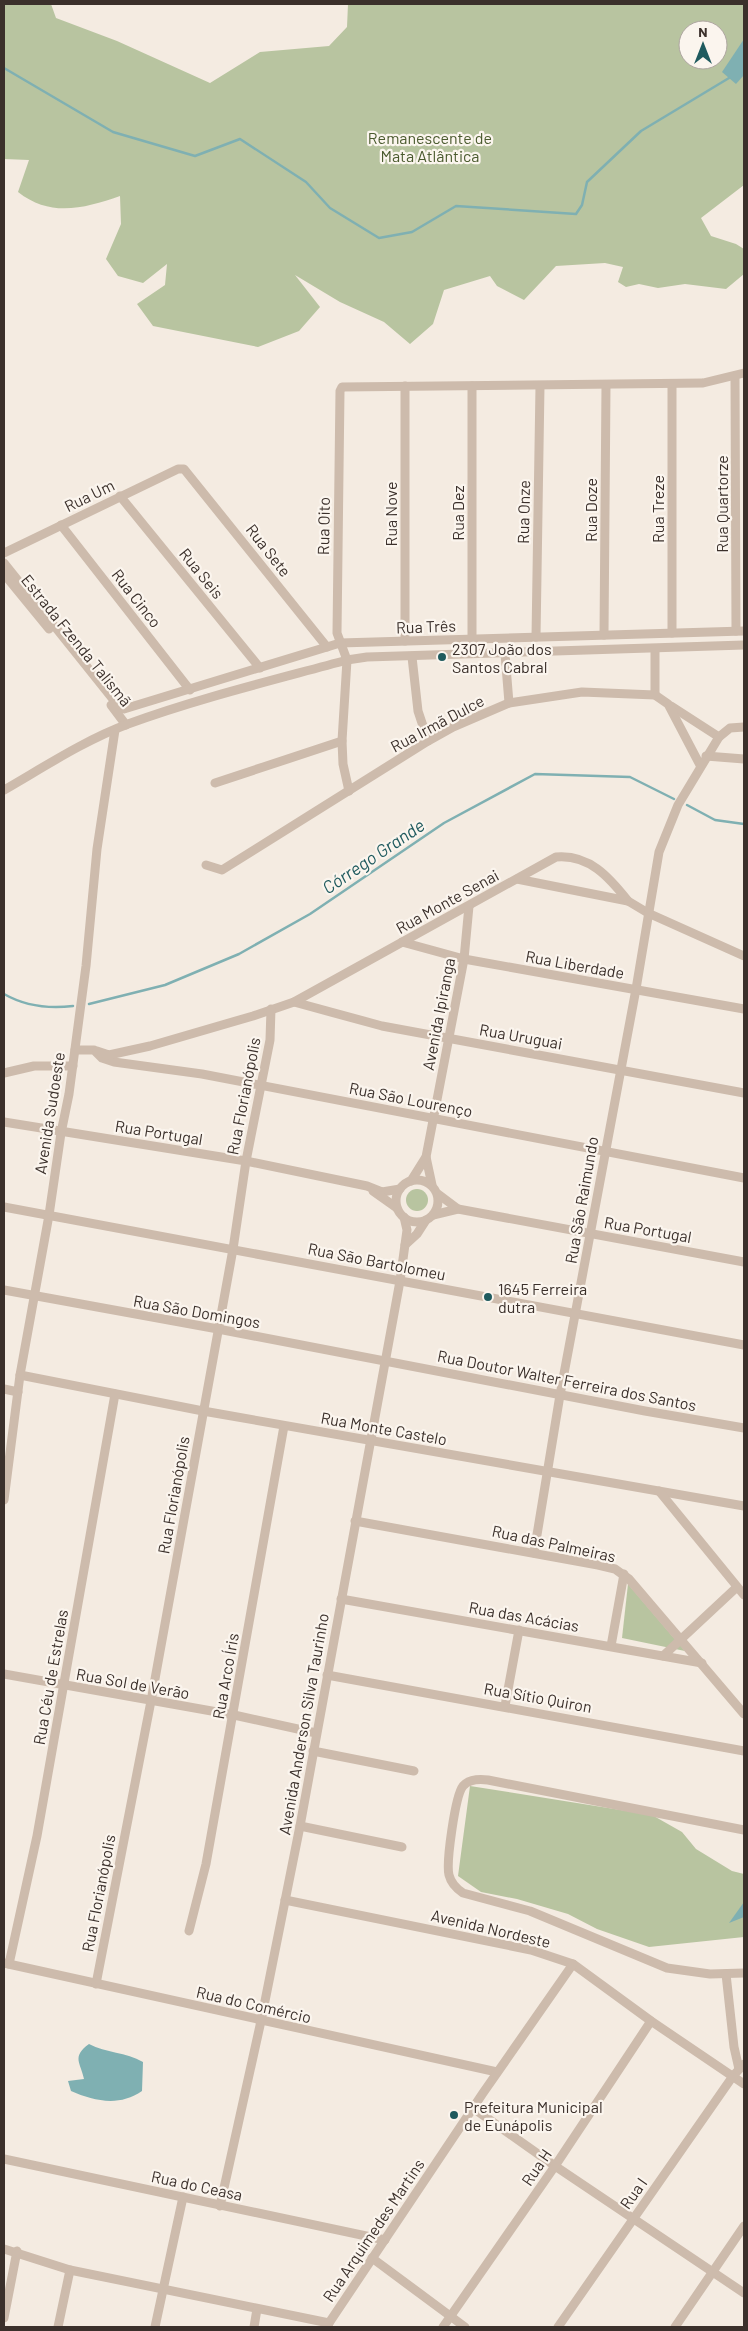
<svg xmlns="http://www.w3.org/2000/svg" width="748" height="2331" font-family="Barlow,sans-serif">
  <rect width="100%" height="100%" fill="#f4ebe1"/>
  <g fill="#b8c4a0" fill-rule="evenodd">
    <path d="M4,4h47l5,14 61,23 93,42 50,-31 69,-6 18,-19 1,-23h396v181l-43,33 10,18 25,8 8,5v25l-18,15 -41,-5 -27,4 -19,-4 -13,3 -8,-5 5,-15 -18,-4 -49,3 -32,34 -27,-14 -7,-10 -46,14 -11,34 -23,20 -26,-22 -44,-20 -45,-27 25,32 -21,24 -41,16 -105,-21 -16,-22 28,-19 2,-21 -24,19 -25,-7 -12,-17 15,-35 -1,-28c-35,12 -69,22 -102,-4l11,-32 -25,-1zM688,30h30v30h-30z"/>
    <circle cx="417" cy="1200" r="11"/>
    <path d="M628,1584l57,67 -63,-13z"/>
    <path d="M470,1786l182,29 30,17 14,17 36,22 12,3v63l-95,10 -52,-18 -29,-15 -51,-15 -36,-7 -23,-16z"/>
  </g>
  <g fill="#7fb0b2">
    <path d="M744,39v36l-8,9 -14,-12z"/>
    <path d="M744,1902v15l-15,6z"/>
    <path d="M89,2044c17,9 37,8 54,18l-1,29c-23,16 -48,10 -71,0l-3,-10 16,-2c-3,-16 -13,-22 5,-35z"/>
  </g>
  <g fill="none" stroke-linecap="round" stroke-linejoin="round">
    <g stroke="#7fb0b2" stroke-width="2.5">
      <path d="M4,68l109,64 82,24 45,-17 66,43 24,26 49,30 33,-6 44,-26 120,8 6,-9 5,-23 54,-51 88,-53"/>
      <path d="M687,805l28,15 29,4"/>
      <path d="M4,994c21,12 44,15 69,12"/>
      <path d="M89,1004l76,-19 74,-31 71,-40 134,-91 91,-49 95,3 44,22"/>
    </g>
    <g stroke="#cdbbac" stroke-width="9">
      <path d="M735,376l1,255"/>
      <path d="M672,384v249"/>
      <path d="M405,386v255"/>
      <path d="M120,496l140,172"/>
      <path d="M61,525l129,165"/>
      <path d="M4,553l174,-84h6l143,178"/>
      <path d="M4,563l116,145 4,1 216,-66 404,-12"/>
      <path d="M4,574l45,55"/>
      <path d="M604,635l2,-250"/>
      <path d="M536,637l4,-251"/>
      <path d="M472,639v-253"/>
      <path d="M655,649v46"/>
      <path d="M505,654l4,49"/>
      <path d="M412,657l6,54 10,30"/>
      <path d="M111,705l15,20"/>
      <path d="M671,706l48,31"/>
      <path d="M706,756l38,3"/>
      <path d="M215,783l127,-42"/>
      <path d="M4,790c40,-23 81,-50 124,-66 71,-26 146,-44 219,-64l20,-3 377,-12"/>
      <path d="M349,791l-6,-27 -1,-23 5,-81 -10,-27 3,-242 2,-4 361,-4 41,-10"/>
      <path d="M206,865l16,5 206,-129 25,-14 56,-24 73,-11 73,3 13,9 32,61"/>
      <path d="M517,879l111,22 20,12 96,43"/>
      <path d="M402,942l62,17 280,50"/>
      <path d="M294,1002l88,24 362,67"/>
      <path d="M75,1050h19l8,8 12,4 88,12 542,104"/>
      <path d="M97,1051l12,4 41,-9 103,-30 41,-14 262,-145c33,-3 53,20 72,44"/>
      <path d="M4,1073l30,-7h39"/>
      <path d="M4,1122l242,39 121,25 15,6 18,-3"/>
      <path d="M426,1157l6,28"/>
      <circle cx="417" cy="1201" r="21"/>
      <path d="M411,1181l15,-24 38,-198 5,-53"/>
      <path d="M373,1191l24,17"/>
      <path d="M438,1194l20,15"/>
      <path d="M4,1207l740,138"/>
      <path d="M433,1215l25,-6 286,53"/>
      <path d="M405,1245l12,-11 9,-14"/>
      <path d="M4,1290l214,39 427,82 99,17"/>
      <path d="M20,1375l183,36 541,95"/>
      <path d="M4,1389l14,3"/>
      <path d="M659,1491l85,104"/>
      <path d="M4,1500l16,-125 29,-160 12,-82 8,-39 17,-128 11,-117 18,-119"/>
      <path d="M355,1521l243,44 17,4 14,10 115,135"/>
      <path d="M534,1553l26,-158 76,-406 23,-137 19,-47 41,-68 11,-9 14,-1"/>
      <path d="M341,1599l361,64"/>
      <path d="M611,1646l13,-72"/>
      <path d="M663,1656l74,-69"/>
      <path d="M4,1674l230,41 82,18"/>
      <path d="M327,1675l417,76"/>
      <path d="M505,1706l14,-76"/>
      <path d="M313,1751l101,20"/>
      <path d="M300,1826l102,21"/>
      <path d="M744,1830l-256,-50c-8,-1 -19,-1 -25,6 -8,10 -17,77 -14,89 2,8 8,14 14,18l67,18 137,57 43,6 34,-1"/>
      <path d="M285,1900l246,50 42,14 78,57 93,63"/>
      <path d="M189,1931l17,-67 78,-438"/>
      <path d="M4,1963l493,109"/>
      <path d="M9,1964l28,-128 78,-442"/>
      <path d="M726,1974l8,73 5,22"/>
      <path d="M96,1984l55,-283 82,-452 13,-88 24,-121 1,-31"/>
      <path d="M473,2108l82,58 189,127"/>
      <path d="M4,2159l381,81"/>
      <path d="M220,2206l41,-185 39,-195 100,-545 7,-51 -3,-13"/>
      <path d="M4,2249l66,21 259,53"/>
      <path d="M372,2258l93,69"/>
      <path d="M4,2318l13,-67"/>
      <path d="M329,2323l154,-230 90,-129"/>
      <path d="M58,2327l12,-57"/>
      <path d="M155,2327l28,-130"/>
      <path d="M254,2327l3,-18"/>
      <path d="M443,2327l112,-161 96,-145"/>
      <path d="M558,2327l175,-251 11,-12"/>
      <path d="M675,2327l69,-101"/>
    </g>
  </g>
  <g fill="#1f5a5e" stroke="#fbf5ee" stroke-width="2">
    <circle cx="442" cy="657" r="5"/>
    <circle cx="488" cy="1297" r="5"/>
    <circle cx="454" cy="2115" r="5"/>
  </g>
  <g text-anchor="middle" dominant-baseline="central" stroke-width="4.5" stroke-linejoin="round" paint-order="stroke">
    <g font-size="16" fill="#4a5a2e" stroke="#fbf5ee">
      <text x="430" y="137">Remanescente de<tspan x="430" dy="18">Mata Atlântica</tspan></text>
    </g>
    <g font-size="16" fill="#3b302b" stroke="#fbf5ee">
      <text transform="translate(89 495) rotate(-26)">Rua Um</text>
      <text transform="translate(721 504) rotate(-90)">Rua Quartorze</text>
      <text transform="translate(657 509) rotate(-90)">Rua Treze</text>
      <text transform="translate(590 510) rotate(-90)">Rua Doze</text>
      <text transform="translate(523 512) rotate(-89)">Rua Onze</text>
      <text transform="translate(457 513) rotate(-90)">Rua Dez</text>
      <text transform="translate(390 514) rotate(-90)">Rua Nove</text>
      <text transform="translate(323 526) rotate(-89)">Rua Oito</text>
      <text transform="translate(269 550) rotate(52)">Rua Sete</text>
      <text transform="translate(202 573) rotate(51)">Rua Seis</text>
      <text transform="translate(137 598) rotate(52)">Rua Cinco</text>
      <text transform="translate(426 626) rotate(-2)">Rua Três</text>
      <text transform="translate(77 640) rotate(51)">Estrada Fzenda Talismã</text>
      <text transform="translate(437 723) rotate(-28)">Rua Irmã Dulce</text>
      <text transform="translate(447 901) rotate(-29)">Rua Monte Senai</text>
      <text transform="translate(575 964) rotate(10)">Rua Liberdade</text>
      <text transform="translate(438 1014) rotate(-79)">Avenida Ipiranga</text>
      <text transform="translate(521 1036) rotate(10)">Rua Uruguai</text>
      <text transform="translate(243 1096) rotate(-79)">Rua Florianópolis</text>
      <text transform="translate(411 1099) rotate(11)">Rua São Lourenço</text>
      <text transform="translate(49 1113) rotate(-81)">Avenida Sudoeste</text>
      <text transform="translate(159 1132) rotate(9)">Rua Portugal</text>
      <text transform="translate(581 1200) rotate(-80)">Rua São Raimundo</text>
      <text transform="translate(648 1229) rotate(10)">Rua Portugal</text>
      <text transform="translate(377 1261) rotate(11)">Rua São Bartolomeu</text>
      <text transform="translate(197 1311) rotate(10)">Rua São Domingos</text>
      <text transform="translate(567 1380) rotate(11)">Rua Doutor Walter Ferreira dos Santos</text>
      <text transform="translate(384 1428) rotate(10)">Rua Monte Castelo</text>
      <text transform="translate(173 1495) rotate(-80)">Rua Florianópolis</text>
      <text transform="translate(554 1543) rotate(12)">Rua das Palmeiras</text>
      <text transform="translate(524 1616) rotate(10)">Rua das Acácias</text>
      <text transform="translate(225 1676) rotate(-80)">Rua Arco Íris</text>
      <text transform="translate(50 1677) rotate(-80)">Rua Céu de Estrelas</text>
      <text transform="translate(133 1683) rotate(10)">Rua Sol de Verão</text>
      <text transform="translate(538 1697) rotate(10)">Rua Sítio Quiron</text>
      <text transform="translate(303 1724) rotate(-80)">Avenida Anderson Silva Taurinho</text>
      <text transform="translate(98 1893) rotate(-79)">Rua Florianópolis</text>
      <text transform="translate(491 1928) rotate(13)">Avenida Nordeste</text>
      <text transform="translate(254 2004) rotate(13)">Rua do Comércio</text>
      <text transform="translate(536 2167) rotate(-56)">Rua H</text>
      <text transform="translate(197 2185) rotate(12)">Rua do Ceasa</text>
      <text transform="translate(633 2193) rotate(-55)">Rua I</text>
      <text transform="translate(373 2230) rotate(-56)">Rua Arquimedes Martins</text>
    </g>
    <g font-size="16" fill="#3b302b" stroke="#fbf5ee" text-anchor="start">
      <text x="452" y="648">2307 João dos<tspan x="452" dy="18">Santos Cabral</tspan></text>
      <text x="498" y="1288">1645 Ferreira<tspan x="498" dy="18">dutra</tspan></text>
      <text x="464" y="2106">Prefeitura Municipal<tspan x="464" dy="18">de Eunápolis</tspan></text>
    </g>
    <g font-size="18" font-style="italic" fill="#1f5a5e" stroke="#fbf5ee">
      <text transform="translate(373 856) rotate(-34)">Córrego Grande</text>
    </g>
  </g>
  <rect width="748" height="2331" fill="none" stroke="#3b302b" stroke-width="10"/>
  <g transform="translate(703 45)"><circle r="24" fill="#fbf5ee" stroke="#aea6a0"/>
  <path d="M0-4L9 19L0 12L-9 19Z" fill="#1f5a5e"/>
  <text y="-8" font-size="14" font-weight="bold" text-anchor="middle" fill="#3b302b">N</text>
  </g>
</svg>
